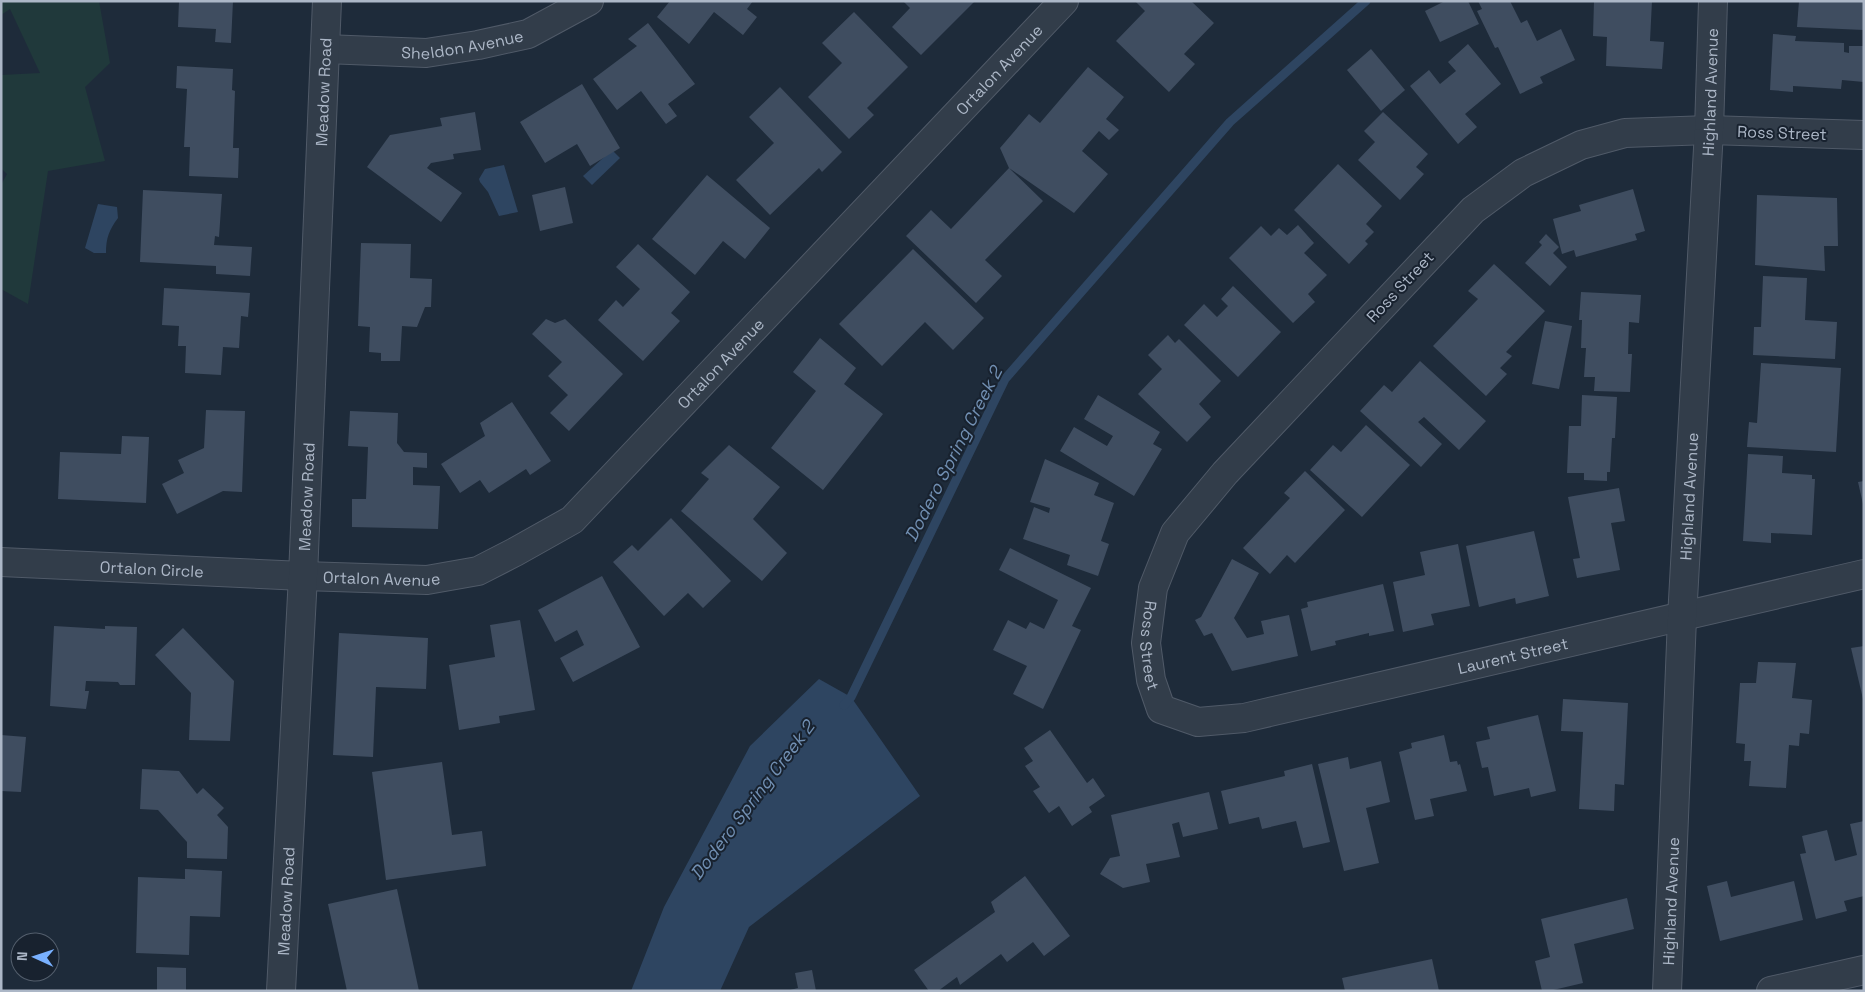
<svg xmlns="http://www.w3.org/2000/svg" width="1865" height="992" font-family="'Space Grotesk',sans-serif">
  <rect width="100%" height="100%" fill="#1e2b3a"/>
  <path fill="#20393b" d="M1,1h98l11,62 -25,24 20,74 -57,10 -20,133 -27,-15v-104l6,-11 -6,-6v-93l39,-2 -30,-64 -9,6z"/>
  <g fill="#2e4561">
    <path d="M612,150l8,8 -28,27 -9,-9z"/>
    <path d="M504,165l14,47 -19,4 -11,-24 -8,-10 -1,-3 6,-10z"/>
    <path d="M98,204l19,3 1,11c-9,12 -12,20 -12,35h-12l-9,-5z"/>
    <path d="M819,679l32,18 69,99 -171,131 -29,64h-89l33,-84 86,-161z"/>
  </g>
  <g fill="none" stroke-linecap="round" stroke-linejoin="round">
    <path stroke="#2e4561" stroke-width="9" d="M844,705l7,-8 154,-318 225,-257 136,-121"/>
  </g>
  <g fill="#3f4d60">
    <path d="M179,1h54l-2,42 -16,-1 1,-13 -38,-2z"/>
    <path d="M670,1h83l-6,8 10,8 -14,18 -29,-23 -25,32 -32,-27z"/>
    <path d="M903,1h72l-54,54 -29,-28 18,-19z"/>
    <path d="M1135,1h56l23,22 -30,31 11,10 -26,28 -53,-51 29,-30z"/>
    <path d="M1445,1h23l11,23 -39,18 -15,-31z"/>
    <path d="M1478,1h32l11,22 6,-3 10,21 24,-12 14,31 -35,17 3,6 -23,11 -22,-47 -3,1 -18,-37 5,-2z"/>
    <path d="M1594,1h58l-2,40 14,1 -2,27 -56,-3 1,-29 -14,-1z"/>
    <path d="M1799,1h65v29l-67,-3z"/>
    <path d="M854,12l54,55 -41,41 7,7 -25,24 -41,-42 34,-34 -20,-20z"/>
    <path d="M648,23l47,61 -27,20 9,12 -11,8 -25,-33 -24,19 -24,-31 44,-33 -9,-7z"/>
    <path d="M1773,34l23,2 -1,5 49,2v9l5,1v-7h15v36l-22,-2 -1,9 -48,-3v6l-23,-2z"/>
    <path d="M1468,44l33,40 -36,30 12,13 -19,17 -48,-58 19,-16 11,14 16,-13 -8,-9z"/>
    <path d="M1371,49l34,41 -24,21 -34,-41z"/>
    <path d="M177,66l56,3 -1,21 3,1 -2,57h6l-1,30 -49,-2 1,-29h-6l3,-58 -11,-1z"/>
    <path d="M1088,67l36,30 -18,22 13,11 -10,10 -10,-9 -17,20 26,23 -34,39 -65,-45 34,33 -58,59 17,16 -26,27 -70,-67 25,-26 20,19 58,-61 -9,-20 29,-34 11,9z"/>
    <path d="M582,84l38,64 -30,18 -13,-22 -32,19 -25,-41z"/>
    <path d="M780,87l62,65 -20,20 -3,-4 -49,47 -34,-35 38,-37 -25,-26z"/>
    <path d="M475,112l6,38 -28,4 1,5 -23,4 -4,5 35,25 -21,29 -74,-55 23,-32 52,-9 -2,-8z"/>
    <path d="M1383,112l45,42 -12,13 8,7 -24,26 -42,-40 17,-18 -11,-11z"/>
    <path d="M1338,164l44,42 -16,18 8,8 -9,9 3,3 -19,20 -55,-54z"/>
    <path d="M707,175l63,53 -25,31 -22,-18 -28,34 -43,-36z"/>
    <path d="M565,187l8,36 -33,8 -8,-36z"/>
    <path d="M1633,189l12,42 -10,3 2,6 -61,17 -2,-7 -12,4 -9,-35 28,-8 -2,-6z"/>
    <path d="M143,190l79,4 -3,43 -4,-1 -1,9 38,2 -2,29 -34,-2v-8l-76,-4z"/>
    <path d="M1757,195l80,3 1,48h-14l1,25 -70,-6z"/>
    <path d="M1298,225l16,18 -10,10 23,22 -19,19 7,8 -22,21 -64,-65 32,-32 10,10 8,-8 8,7z"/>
    <path d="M1546,234l13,13 -6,6 14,14 -17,19 -25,-23 17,-18 -3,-3z"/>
    <path d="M361,243l50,1 -1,34 22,1 -1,28h-6l-8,20 -15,-1 -2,35h-19v-8l-12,-1 1,-25 -12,-1z"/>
    <path d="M638,244l52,48 -19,21 9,8 -37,40 -45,-41 18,-20 7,7 17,-18 -24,-22z"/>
    <path d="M913,249l71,69 -31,32 -28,-28 -43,44 -43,-42z"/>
    <path d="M1494,264l51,47 -39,41 6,4 -12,12 7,6 -21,22 -53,-50 45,-47 -10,-8z"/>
    <path d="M1763,276l44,2 -2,42 32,2 -2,37 -82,-4 1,-28h7z"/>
    <path d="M1233,286l48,46 -43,45 -54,-52 20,-21 13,13 11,-11 -7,-7z"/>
    <path d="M164,288l86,5 -2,24 -7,-1 -2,32 -16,-1 -2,28 -36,-2 1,-27h-8l1,-20 -17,-1z"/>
    <path d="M1581,292l60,3 -2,28 -10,-1 -1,32h4l-2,38 -36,-1 1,-14h-11l2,-29h-5l1,-28h-3z"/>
    <path d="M546,319l9,4 10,-4 58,55 -54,57 -19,-18 18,-18 -20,-19 14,-14 -30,-28z"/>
    <path d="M1545,321l27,5 -13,63 -27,-5z"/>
    <path d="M1168,335l7,8 4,-4 42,42 -22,23 12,13 -24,25 -49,-48 24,-25 -14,-14z"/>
    <path d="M820,338l36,30 -12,16 39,30 -60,76 -52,-42 45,-57 -23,-19z"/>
    <path d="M1420,361l66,60 -27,29 -35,-33 -6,5 24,22 -21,23 -61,-56 24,-26 8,7z"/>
    <path d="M1761,363l80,5 -5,84 -89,-5 2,-25 8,1z"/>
    <path d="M1098,395l62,37 -7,12 9,5 -28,47 -74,-45 14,-24 33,19 6,-10 -29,-17z"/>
    <path d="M1582,395l35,2 -2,41h-3l-2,34h-3v9l-23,-1v-7h-17l2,-47h12z"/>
    <path d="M512,402l39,59 -21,14 -4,-6 -37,24 -9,-13 -20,13 -19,-29 44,-28 -5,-13z"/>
    <path d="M206,410l39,1 -3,81 -19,-1 -46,23 -15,-30 22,-11 -6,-13 26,-12z"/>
    <path d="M350,411l48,2 -1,30 7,9 23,1v15l-14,-1v18l27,1 -2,43 -86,-2v-28h14l2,-52 -20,-1z"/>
    <path d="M1366,425l44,40 -48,52 -52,-47 23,-25 8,7z"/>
    <path d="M122,436l27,1 -3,66 -88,-4 2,-47 61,2z"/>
    <path d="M729,445l51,42 -27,32 34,34 -25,28 -81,-70 28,-32 -8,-6z"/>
    <path d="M1748,454l35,2 -1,17 30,2v4h3l-3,56 -41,-2v10l-28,-2z"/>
    <path d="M1045,459l54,24 -5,12 20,8 -13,38 8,3 -11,32 -31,-11 3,-10 -47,-16 11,-32 15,6 1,-5 -20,-6z"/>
    <path d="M1305,471l40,39 -50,53 -8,-8 -17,19 -27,-26 47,-50 -6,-5z"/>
    <path d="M1864,481v23h-1l-5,-22z"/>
    <path d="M1619,488l6,33 -14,2 9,47 -43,8 -4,-19 7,-1 -12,-61z"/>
    <path d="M671,518l60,63 -28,27 -15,-15 -24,23 -51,-54 19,-17 6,6z"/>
    <path d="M1534,531l15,65 -33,8 -1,-6 -36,9 -13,-61z"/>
    <path d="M1458,544l12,62 -39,8 3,11 -31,7 -10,-50 32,-7 -5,-23z"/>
    <path d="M1010,548l81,40 -19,38 9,4 -38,79 -30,-15 14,-28 -34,-16 15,-30 18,9 4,-7 14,7 14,-29 -59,-30z"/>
    <path d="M1232,559l27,14 -25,45 13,20 17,-4 -3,-13 28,-6 9,41 -66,15 -20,-38 -8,3 -9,-16 6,-3z"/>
    <path d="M602,576l38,71 -67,35 -13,-24 24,-13 -7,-15 -22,12 -17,-32z"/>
    <path d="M1383,584l11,47 -25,5v-3l-34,8 1,4 -25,6 -10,-42 7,-2 -1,-5z"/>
    <path d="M520,620l15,90 -36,6 1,7 -41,7 -10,-65 46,-8 -5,-32z"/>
    <path d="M54,626l51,3v-3l32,1 -2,58h-15l-2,-3 -32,-1 -1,10h4l-3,18 -36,-3z"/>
    <path d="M183,628l51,53 -4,60 -41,-1 2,-47 -36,-38z"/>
    <path d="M339,633l89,5 -2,51 -50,-2 -3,70 -40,-2z"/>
    <path d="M1864,646v53h-1l-12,-51z"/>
    <path d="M1758,662l38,1 -4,35 20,2 -3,34 -9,-1 -1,13 -10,-1 -3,43 -37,-2 2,-25h-7l1,-17 -9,-1 4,-60h16z"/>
    <path d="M1563,699l65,4 -4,82 -9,-1 -1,27 -35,-2 4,-77 -22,-1z"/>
    <path d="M1538,715l18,76 -25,6 -2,-9 -35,8 -6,-29 -6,1 -6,-26 14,-3 -3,-12z"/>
    <path d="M1050,730l37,53 6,-5 12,18 -16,11 3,5 -20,14 -13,-20 -10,7 -16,-22 7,-4 -15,-21 8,-5 -9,-13z"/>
    <path d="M1,735l25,2 -5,55 -20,-1z"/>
    <path d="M1444,735l6,27 7,-1 1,4 2,-1 7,27 -37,8 4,17 -19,4 -16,-68 13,-4 -1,-5z"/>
    <path d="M1348,757l2,12 31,-8 9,41 -24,6 13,55 -35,8 -26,-107z"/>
    <path d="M442,762l10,73 30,-4 4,35 -100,14 -14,-108z"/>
    <path d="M1312,764l18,78 -27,6 -7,-27 -34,8 -3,-12 -30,7 -8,-33 64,-15 -1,-5z"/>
    <path d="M142,769l37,2 18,23 6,-6 21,20 -7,7 11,12 -1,32 -40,-1v-16l-29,-32 -18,-1z"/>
    <path d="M1209,792l9,37 -35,8 -4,-15 -7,2 8,33 -34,7 4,18 -27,6 -23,-14 10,-16 10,-2 -9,-41z"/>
    <path d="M1864,821v75l-20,5 3,10 -31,8 -16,-65 6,-1 -4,-17 25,-6 8,31 22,-6 -7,-31z"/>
    <path d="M185,869l37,2 -2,46 -30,-1 -1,39 -53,-2 2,-76 47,2z"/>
    <path d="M1025,876l45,60 -26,20 -11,-14 -26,20 -6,-8 -41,31 -3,-8 -19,14h-9l-15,-21 81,-58 -4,-10z"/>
    <path d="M1727,881l4,16 63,-16 9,39 -83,21 -13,-55z"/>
    <path d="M397,889l22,102h-72l-19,-87z"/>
    <path d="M1627,898l7,31 -60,15 9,39 -34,8h-7l-7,-30 15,-4 -9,-38z"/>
    <path d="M1432,959l7,32h-94l-3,-13z"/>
    <path d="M157,967l29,1v23h-29z"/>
    <path d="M812,970l4,21h-30l12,-3 -3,-15z"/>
  </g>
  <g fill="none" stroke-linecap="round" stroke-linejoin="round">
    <g stroke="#505a68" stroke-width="30">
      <g id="minor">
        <path id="s1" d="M325,49l101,4 52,-8 50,-11 61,-33"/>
        <path id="s2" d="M1864,135l-155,-5 -84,3 -44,12 -58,28 -50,37 -248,263 -50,60 -22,55 -7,55 5,37 10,29 37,13 46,-4 620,-144"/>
        <path id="s3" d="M1,562l302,14 124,4 51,-9 37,-19 57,-32 492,-519"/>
        <path id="s4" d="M281,991l22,-415 24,-575"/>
      </g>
    </g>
    <g stroke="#505a68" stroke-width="30">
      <g id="tertiary">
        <path id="s5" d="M1667,991l15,-373 27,-488 4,-129"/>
        <path d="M1771,991l93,-21"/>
      </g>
    </g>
    <use href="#minor" stroke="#323d4a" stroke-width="28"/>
    <use href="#tertiary" stroke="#323d4a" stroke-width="28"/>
  </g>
  <g text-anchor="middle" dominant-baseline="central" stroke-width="4" stroke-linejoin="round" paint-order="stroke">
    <g font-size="16" fill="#acb7c7" stroke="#18222f">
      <text stroke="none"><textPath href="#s1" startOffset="138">Sheldon Avenue</textPath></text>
      <text stroke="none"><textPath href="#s3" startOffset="1206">Ortalon Avenue</textPath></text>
      <text stroke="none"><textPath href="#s4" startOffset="900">Meadow Road</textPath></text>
      <text stroke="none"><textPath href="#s5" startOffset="900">Highland Avenue</textPath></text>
      <text transform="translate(1782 133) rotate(2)">Ross Street</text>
      <text transform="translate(1400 287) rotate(-47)">Ross Street</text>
      <text stroke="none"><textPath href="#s3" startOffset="801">Ortalon Avenue</textPath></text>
      <text stroke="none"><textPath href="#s4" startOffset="495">Meadow Road</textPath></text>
      <text stroke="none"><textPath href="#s5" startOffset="495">Highland Avenue</textPath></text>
      <text stroke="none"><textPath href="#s3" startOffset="151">Ortalon Circle</textPath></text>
      <text stroke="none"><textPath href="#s3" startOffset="381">Ortalon Avenue</textPath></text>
      <text stroke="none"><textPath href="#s2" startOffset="968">Ross Street</textPath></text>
      <text stroke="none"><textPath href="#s2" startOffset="1395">Laurent Street</textPath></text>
      <text stroke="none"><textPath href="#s4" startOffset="90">Meadow Road</textPath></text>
      <text stroke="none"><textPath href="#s5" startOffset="90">Highland Avenue</textPath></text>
    </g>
    <g font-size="18" font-style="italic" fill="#718fb2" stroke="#18222f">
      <text transform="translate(953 454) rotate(-63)">Dodero Spring Creek 2</text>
      <text transform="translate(752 800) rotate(-53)">Dodero Spring Creek 2</text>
    </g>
  </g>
  <rect width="1865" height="992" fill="none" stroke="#acb7c7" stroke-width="5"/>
  <g transform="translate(35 957) rotate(273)"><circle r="24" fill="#18222f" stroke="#535e6c"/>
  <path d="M0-4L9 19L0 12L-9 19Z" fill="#79b1ff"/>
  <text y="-8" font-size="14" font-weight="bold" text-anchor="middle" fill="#acb7c7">N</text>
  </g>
</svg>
